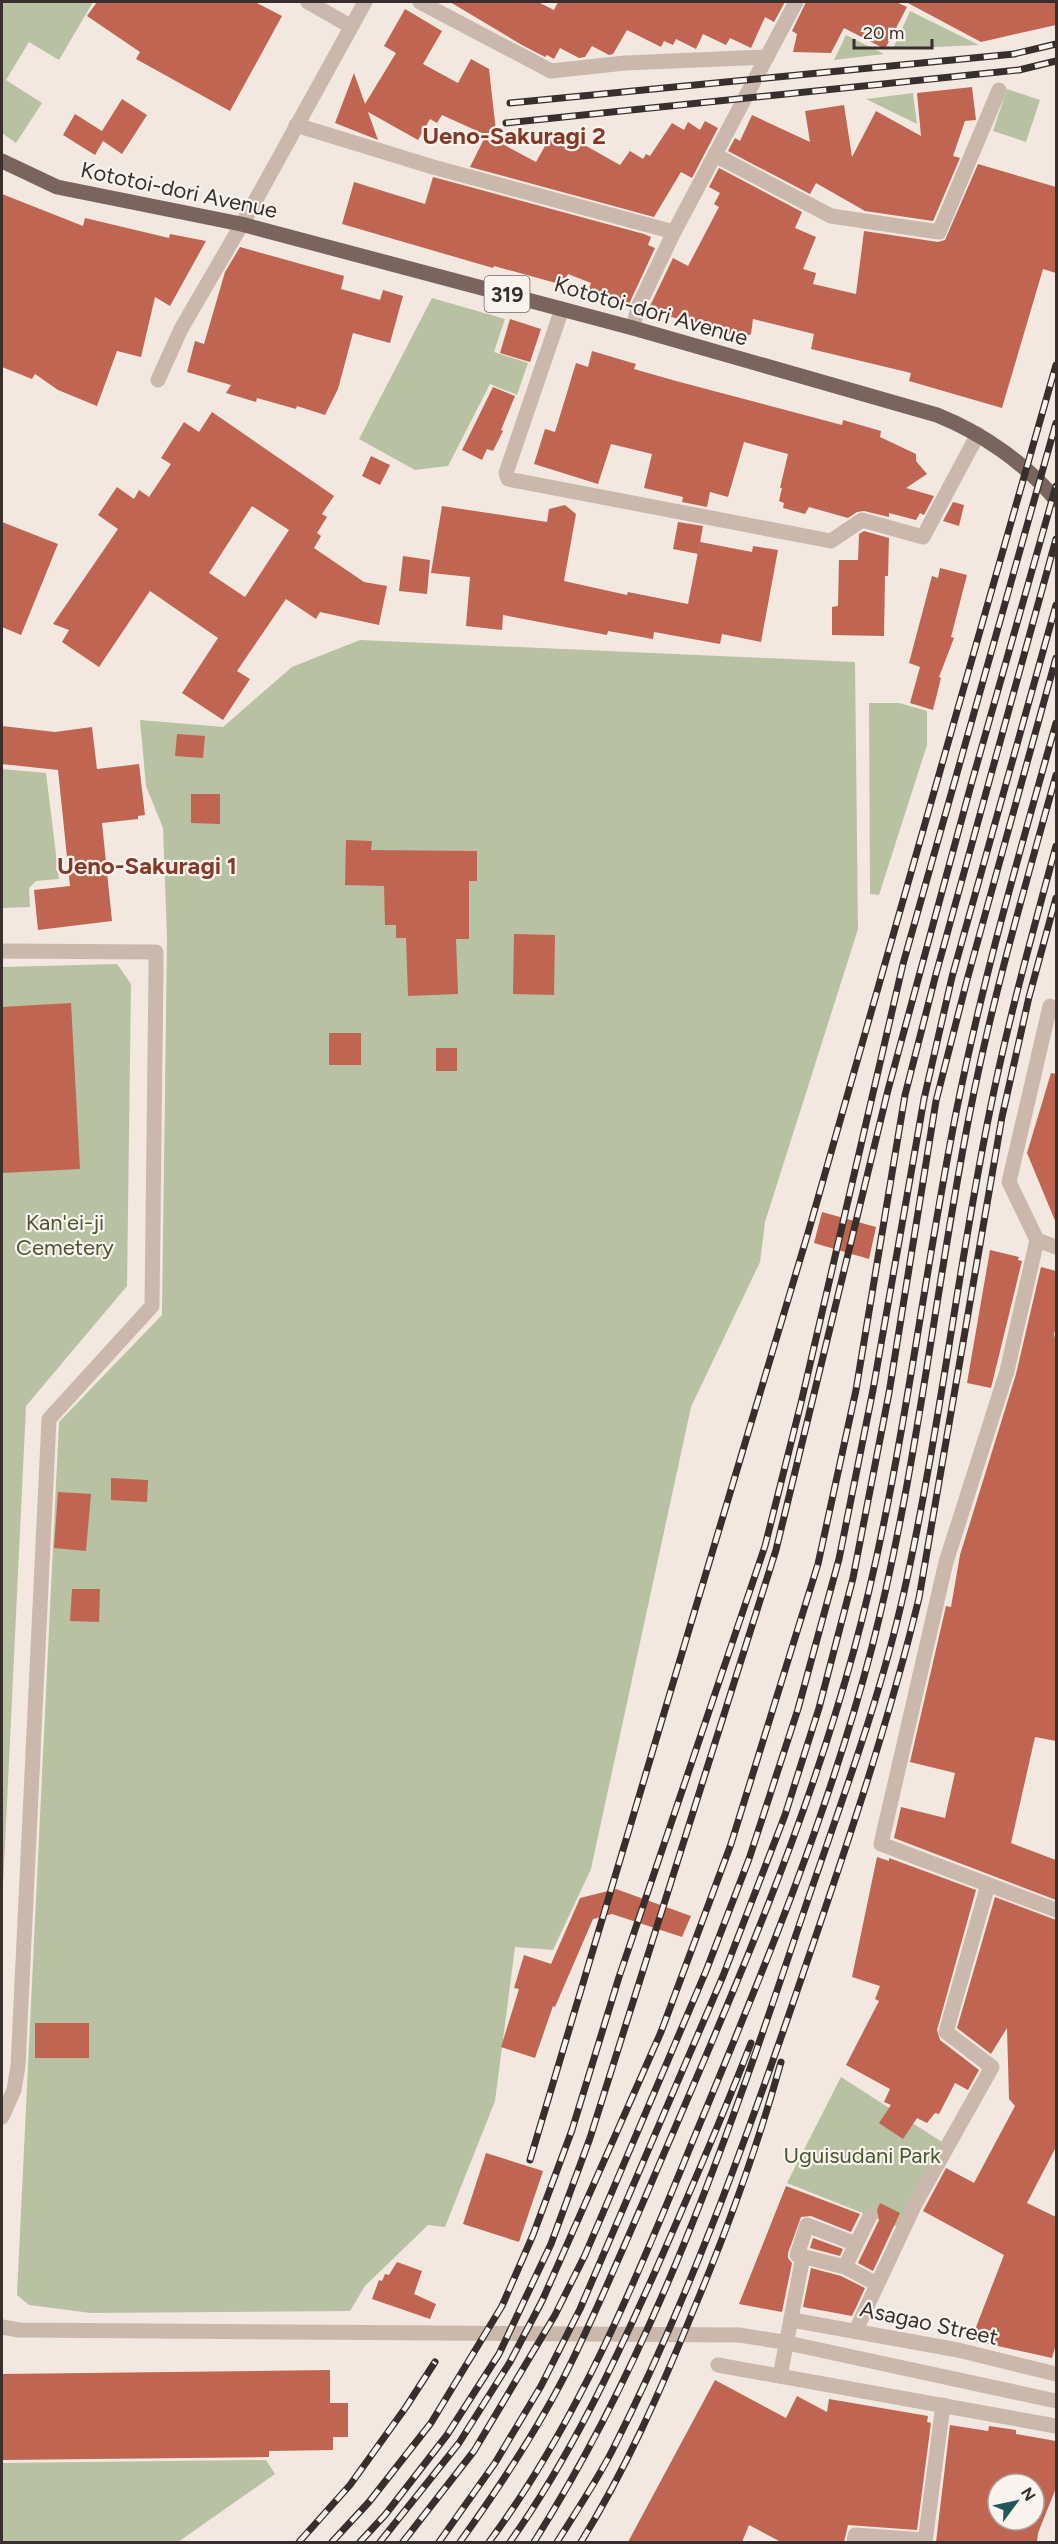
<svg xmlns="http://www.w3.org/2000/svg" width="1058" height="2544" font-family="Figtree,sans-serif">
  <rect width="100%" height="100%" fill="#f2e8e0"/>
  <g fill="#b8c1a1">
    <path d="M2,2h91l-34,58 -30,-18 -23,38 36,23 -26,40 -14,-10z"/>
    <path d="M910,11l69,34 -86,4z"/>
    <path d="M846,35l38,19 -50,6z"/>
    <path d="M1007,89l33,11 -14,42 -33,-11z"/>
    <path d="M913,93l4,31 -51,-25z"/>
    <path d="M432,298l73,21 -11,33 34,11 -11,32 -27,-11 -42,82 -33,4 -56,-31z"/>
    <path d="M360,640l495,22 3,267 -93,293 -5,40 -69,145 -100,462 -38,81 -38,-3 -20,154 -50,126 -17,-2 -63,61 -15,25 -259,2 -62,-8 -12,-10 42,-873 103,-107 5,-376 -4,-111 -17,-42 -6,-66 83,7 69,-60z"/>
    <path d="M869,703h30l28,8v34l-48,150 -9,-1z"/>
    <path d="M2,769l44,4 13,106 -23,2 -7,7 1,19 -28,1z"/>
    <path d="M117,964l14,20 -4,302 -101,120 -24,501v-940z"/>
    <path d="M841,2077l101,65 -44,85 -111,-44z"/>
    <path d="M266,2460l9,14 -97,68h-176v-79z"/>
  </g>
  <g fill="#bf6551" fill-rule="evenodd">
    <path d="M97,2h158l27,14 -52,95 -94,-52 4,-7 -53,-36z"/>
    <path d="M450,2h88l16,8 4,-8h227l-11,20 -9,-5 -14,31 -21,-10 -4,7 -23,-11 -7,15 -20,-10 -3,6 -9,-4 -3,6 -34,-17 -14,24 -4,1 -17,-9 -7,11 -6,1 -19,-10 -6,11 -7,-4 -2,2 -23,-12z"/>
    <path d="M806,2h90l11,5 -22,42 -41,-21 -13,25 -38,-1 4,-18 -5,-3z"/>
    <path d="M906,2h150v23l-75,17z"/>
    <path d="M405,9l37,22 -19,33 35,19 13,-24 18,10 8,71 -55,-25 -5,8 -7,-4 -12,21 -50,-28 10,28 -43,-17 19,-50 11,31 31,-51 -12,-7z"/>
    <path d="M972,87l4,33 -11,1 -12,35 7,2 -27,63 -68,-10 -49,-28 -6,11 -82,-43 7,-13 5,3 12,-26 58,27 -5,-31 39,-6 8,52 24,-46 45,25 -4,-43z"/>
    <path d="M122,99l25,16 -25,39 -19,-13 -8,14 -32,-20 12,-21 27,17z"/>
    <path d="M705,121l13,7 -26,50 -11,-6 -27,45 -184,-50 16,-32 50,27 13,-23 18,9 5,-10 48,27 10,-14 13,8 3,-5 4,2 22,-33 12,7 4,-8 12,8z"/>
    <path d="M978,164l78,23v86l-13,-4 -41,139 -93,-27 2,-8 -100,-24 3,-15 -61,-15 -2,15 -9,4 -94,-28 25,-52 15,8 31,-59 -5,-3 6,-11 -11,-6 10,-19 83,44 -7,16 21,9 -13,32 13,4 -3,11 43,10 8,-63 74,11 7,-2z"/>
    <path d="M433,177l211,57 7,3 -3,8 7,3 -26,56 -41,-12 3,-9 -23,-9 -5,11 -69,-19 -1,2 -151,-44 12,-42 71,22z"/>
    <path d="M2,194l81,32 2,-8 84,20 1,-4 36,7 -36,65 -15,-9 -14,60 -24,-6 -20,55 -39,-16 -23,-16 -3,5 -30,-12z"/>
    <path d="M240,247l104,29 -3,13 39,11 3,-10 20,6 -13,47 -37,-10 -15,56 -13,26 -28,-9 -1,3 -39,-11 -1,4 -30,-9 5,-8 -44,-13 8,-31 9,3 21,-72z"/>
    <path d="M510,319l31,10 -11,33 -30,-9z"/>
    <path d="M592,351l44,13 -2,5 42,12 166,44 1,-5 38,11 -1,6 36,17v7l11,13 -21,14 28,8 -10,19 -4,-2 -4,7 -27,-7v4l-25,-6 -7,1 -9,6 -39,-11 -4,7 -22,-6 1,-5 -5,-2 3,-13h-2l8,-34 -44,-12 -16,55 -18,-5 -3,15 -25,-5 1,-5 -39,-9 8,-34 -41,-10 -13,40 -64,-20 11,-35 10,3 21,-69 12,4z"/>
    <path d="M493,387l22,9 -14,34 2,1 -10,20 -6,-2 -5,11 -20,-10z"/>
    <path d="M212,412l122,84 -12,18 5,3 -10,16 4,3 -7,12 50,34 23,4 -8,39 -59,-13 -4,7 -30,-20 -49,72 13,8 -27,41 -41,-27 36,-55 -68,-47 -51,76 -37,-25 7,-12 -16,-6 65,-95 -20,-14 19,-28 17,12 5,-9 10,7 22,-33 -10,-6 23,-36 15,10zM252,506l37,24 -44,67 -36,-24z"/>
    <path d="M371,456l19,9 -10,20 -18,-9z"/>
    <path d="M953,502l11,3 -5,21 -16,-5z"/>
    <path d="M565,505l11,9 -12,67 63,14 1,-3 60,12 12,-62 52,10 1,-6 25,4 -17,92 -39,-8 -2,10 -66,-12 -1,7 -45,-8 -1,4 -104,-20 -1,15 -36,-4 4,-49 -39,-4 11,-67 105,16 2,-13z"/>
    <path d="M2,522l56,22 -37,91 -19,-8z"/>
    <path d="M678,522l25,4 -5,28 -25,-5z"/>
    <path d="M864,531l25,7 -1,38h-3l-1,60 -52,-1v-28l6,-1 1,-46h19l1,-26z"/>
    <path d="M403,556l27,4 -3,34 -28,-3z"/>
    <path d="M940,568l27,7 -16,62 3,1 -15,39 2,1 -8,32 -23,-7 10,-36 -11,-4 23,-87 6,2z"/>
    <path d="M2,726l53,6 37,-5 5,42 42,-5 6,51 -7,1v3l-36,4 10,98 -74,9 -4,-40 36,-4 -12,-116 -56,-6z"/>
    <path d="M177,734l28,2 -2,22 -28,-2z"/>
    <path d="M191,794h29v30l-29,-1z"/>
    <path d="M346,840l26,1 -1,9 106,1v30h-8v58h-13l2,55 -50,2 -2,-58h-10v-13h-11l-1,-39 -39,-1z"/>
    <path d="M514,934l41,1 -1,60 -41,-1z"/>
    <path d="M71,1003l9,166 -78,4v-166z"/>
    <rect x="329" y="1033" width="32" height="32"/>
    <rect x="436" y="1048" width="21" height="23"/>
    <path d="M1051,1073l5,1v149l-29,-70z"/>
    <path d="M822,1212l54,15 -7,32 -55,-16z"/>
    <path d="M990,1250l29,7 -1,3 4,1 -31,127 -24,-5z"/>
    <path d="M1041,1267l15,4v57l-2,6 2,8v399l-21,-4 -24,106 45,17v40l-162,-62 7,-31 44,11 10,-45 -45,-11 36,-156 5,1 9,-52 56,-181z"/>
    <path d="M111,1478l37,2 -1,22 -36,-2z"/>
    <path d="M58,1492l33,2 -5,57 -32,-3z"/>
    <path d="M72,1589h28l-1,33 -29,-1z"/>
    <path d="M877,1857l12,4v-3l87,32 -39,140 3,10 39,30 -11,20 -13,-7 -16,31 -4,-1 -8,10 -10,-5 -14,21 -24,-16 12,-18 -7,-3 6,-13 -44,-24 33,-64 -4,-2 5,-13 -28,-9z"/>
    <path d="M616,1889l75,27 -9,21 -70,-23 -19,5 -38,88 -2,-1 -18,52 -34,-11 18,-58 -5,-1 10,-33 27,9 29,-66z"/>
    <path d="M995,1897l61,23v227l-29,56 29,14v127l-4,14 -81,-18 33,-85 -81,-44 23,-43 28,15 41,-77 -6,-7 -2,-71 -16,26 -34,-26z"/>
    <rect x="35" y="2023" width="54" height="35"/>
    <path d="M486,2153l57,18 -24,71 -56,-18z"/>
    <path d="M786,2186l74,28 -9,18 -40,-16 -10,1 -13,36v5l4,5 -10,49 -43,-8z"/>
    <path d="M880,2203l20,10 -27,58 -15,-8 21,-43 -2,-10z"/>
    <path d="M813,2238l30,11 -3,7 -30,-8z"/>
    <path d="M397,2262l25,9 -8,23 22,10 -6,15 -58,-20 7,-19 3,1 3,-7 4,1z"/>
    <path d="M811,2268l30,8 24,12 -13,28 -49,-9z"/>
    <path d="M330,2370v33h18v34h-15v13l-64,1v6l-267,3v-86z"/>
    <path d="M715,2380l71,38 11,-22 30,16 2,-13 99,17 -1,6 4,1 -14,107 -69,-5 -4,17h-63l-32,-17 -7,17h-114z"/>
    <path d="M950,2425l38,6 1,-5 27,4v4l40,7v47l-18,45 -1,9h-101zM998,2484h36v36h-36z"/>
  </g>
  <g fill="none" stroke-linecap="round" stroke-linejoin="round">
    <g stroke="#cab8ac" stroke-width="15">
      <path d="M308,2l42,24"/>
      <path d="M420,2l131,69 74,-8 142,-6"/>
      <path d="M296,125l137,42 241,65 -36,75 -5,21"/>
      <path d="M715,155l116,61 108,16 60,-142"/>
      <path d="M674,232l122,-230"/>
      <path d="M562,309l-56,164 2,6 323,62 31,-21 61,17 55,-103"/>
      <path d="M158,380l23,-51 72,-124 112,-203"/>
      <path d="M2,951l154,1v18l-4,336 -103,113 -31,647 -4,24 -12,27"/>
      <path d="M1050,1006l-41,176 28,58 -30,131 -61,191 -65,282 175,66"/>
      <path d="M1037,1240l19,7"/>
      <path d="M856,2244l14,-28"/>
      <path d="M845,2267l11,-23 -49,-19 -10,30 48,12 32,17"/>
      <path d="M792,2320l166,30 98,24"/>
      <path d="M2,2327l17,3 720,5 44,7 273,59"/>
      <path d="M856,2330l59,-126 77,-137 -46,-35 42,-147"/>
      <path d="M718,2365l338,61"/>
      <path d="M780,2376l23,-120"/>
      <path d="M854,2542l1,-7 70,5"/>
      <path d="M925,2542l18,-137"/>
    </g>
    <path stroke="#79655d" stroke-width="15" d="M2,161l55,26 184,37 392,104 304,87c45,18 88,48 119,85"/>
    <g stroke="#382e2b" stroke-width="7">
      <g id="rail">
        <path d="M510,103l504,-49 42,-10"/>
        <path d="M506,123l513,-53 37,-9"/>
        <path d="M530,2160l278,-927 248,-868"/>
        <path d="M299,2542l51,-57 56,-78 29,-45"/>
        <path d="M332,2542l37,-40 62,-79 71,-117 31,-71 39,-105 47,-153 146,-431 36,-143 102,-439 153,-541"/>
        <path d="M360,2542l25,-27 62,-80 52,-81 52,-110 39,-106 186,-588 112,-460 83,-305 85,-299"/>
        <path d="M380,2542l79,-99 51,-81 32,-61 119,-269 70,-188 87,-280 38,-174 49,-295 31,-121 120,-435"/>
        <path d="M403,2542l71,-91 81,-136 30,-60 121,-284 43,-112 49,-150 41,-150 34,-169 51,-291 28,-122 104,-372"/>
        <path d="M439,2542l56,-79 46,-77 39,-77 143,-333 62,-161 34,-107 34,-130 36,-185 47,-292 31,-121 89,-322"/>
        <path d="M460,2542c41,-57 81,-117 112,-181 32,-66 61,-135 90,-203 72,-166 144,-333 192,-508 48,-177 67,-362 103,-542 26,-130 63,-257 99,-385"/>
        <path d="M489,2542c86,-115 146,-259 200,-392 68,-164 138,-330 183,-503 45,-175 63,-357 98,-535 22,-113 55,-225 86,-337"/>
        <path d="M510,2542c61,-86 105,-180 148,-277 32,-73 64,-147 93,-222"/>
        <path d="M534,2542c122,-193 195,-409 268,-625 36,-107 77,-213 102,-325 35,-157 53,-318 85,-477 18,-91 43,-180 67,-269"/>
        <path d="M557,2542c19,-30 39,-60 55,-91 74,-146 130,-300 183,-454 45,-132 91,-263 124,-399l83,-481 27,-120 27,-99"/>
        <path d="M581,2542c44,-71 78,-148 110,-226 35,-83 66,-167 90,-254"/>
      </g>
    </g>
    <use href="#rail" stroke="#f9f3ed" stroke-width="4.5" stroke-dasharray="14" stroke-linecap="butt"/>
  </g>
  <g text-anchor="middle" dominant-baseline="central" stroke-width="4.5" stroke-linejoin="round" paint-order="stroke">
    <rect fill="#f9f3ed" stroke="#726965" stroke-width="1.5" x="484.5" y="276" width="45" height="36" rx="4.5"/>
    <g font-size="21" font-weight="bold" fill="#382e2b">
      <text x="507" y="294">319</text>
    </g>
    <g font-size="22" fill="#382e2b" stroke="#f9f3ed">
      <text transform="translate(179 190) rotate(12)">Kototoi-dori Avenue</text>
      <text transform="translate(651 311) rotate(16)">Kototoi-dori Avenue</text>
      <text transform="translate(929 2323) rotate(12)">Asagao Street</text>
    </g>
    <g font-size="22" fill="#4a5530" stroke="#f9f3ed">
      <text x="65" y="1222">Kan'ei-ji<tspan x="65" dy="25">Cemetery</tspan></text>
      <text x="862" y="2155">Uguisudani Park</text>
    </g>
    <g font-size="24" font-weight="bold" fill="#833828" stroke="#f9f3ed">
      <text x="514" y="135">Ueno-Sakuragi 2</text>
      <text x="147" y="865">Ueno-Sakuragi 1</text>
    </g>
  </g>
  <rect width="1058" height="2544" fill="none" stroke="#382e2b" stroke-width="6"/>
  <g transform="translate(1016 2502) rotate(57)"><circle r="28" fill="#f9f3ed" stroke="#aca49f" stroke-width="1.5"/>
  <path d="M0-4.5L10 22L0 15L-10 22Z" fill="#225858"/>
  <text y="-9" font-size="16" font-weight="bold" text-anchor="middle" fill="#382e2b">N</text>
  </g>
  <path d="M854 39v9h78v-9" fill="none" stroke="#382e2b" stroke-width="3"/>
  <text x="863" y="39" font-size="18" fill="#382e2b" stroke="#f9f3ed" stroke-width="4.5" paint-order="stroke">20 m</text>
</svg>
